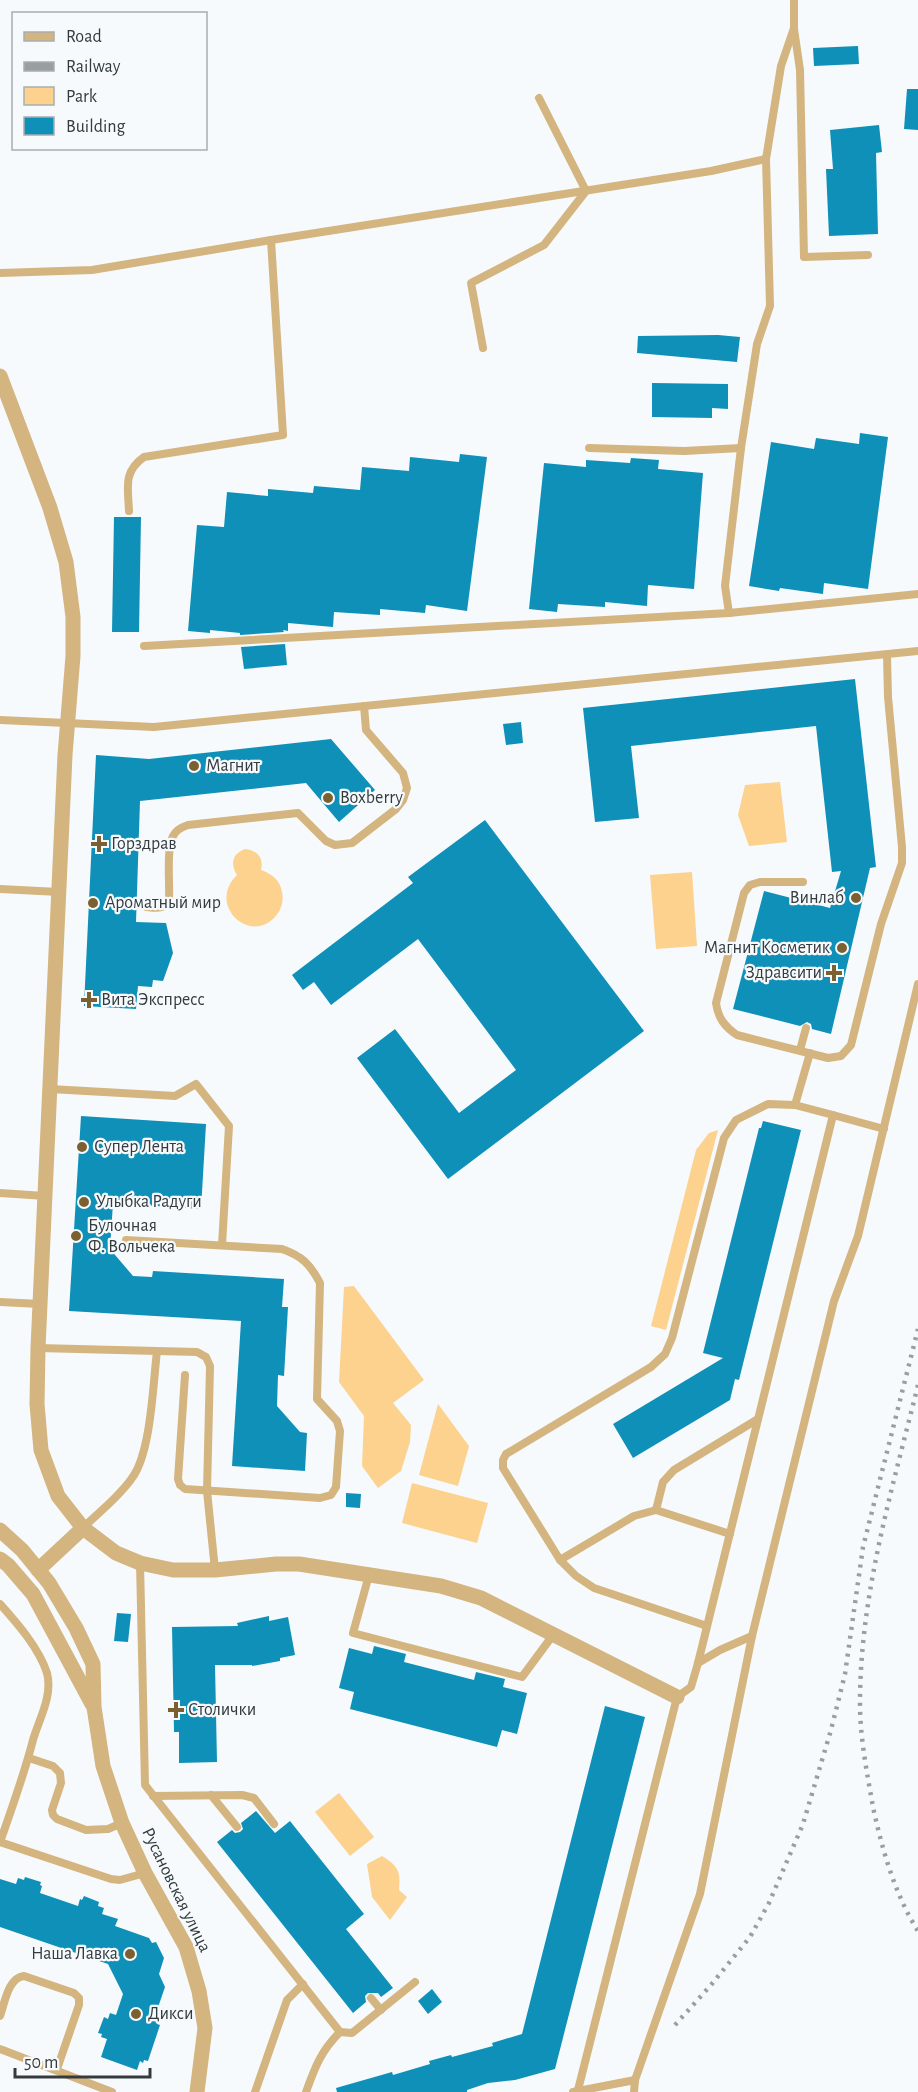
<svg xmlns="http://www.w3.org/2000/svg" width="918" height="2092" font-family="'Alegreya Sans',sans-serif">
  <rect width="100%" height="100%" fill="#f6fafc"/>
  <g fill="#fcd28e">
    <path d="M780,782l7,60 -38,4 -11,-31 7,-30z"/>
    <path d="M245,849c12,1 19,9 16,21 11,4 19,10 21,22 2,10 -1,19 -8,26 -26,26 -67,-14 -37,-43 -7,-11 -5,-21 8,-26z"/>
    <path d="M692,872l5,74 -41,3 -6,-74z"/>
    <path d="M718,1130l-52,200 -15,-4 45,-176 13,-17z"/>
    <path d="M354,1286l70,94 -31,23 18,22 -1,17 -9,29 -23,17 -16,-22 2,-50 -25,-34 5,-95z"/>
    <path d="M438,1404l31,42 -11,40 -39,-11z"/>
    <path d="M412,1483l76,20 -11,40 -75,-20z"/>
    <path d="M339,1793l35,44 -24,19 -35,-44z"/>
    <path d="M382,1856c16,10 19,15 17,34l8,7 -17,23 -18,-23 -5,-33z"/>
  </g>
  <g fill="#0f90b8">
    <path d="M858,46l1,18 -45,2 -1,-18z"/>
    <path d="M907,89h11v41l-14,-1z"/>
    <path d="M879,125l3,27 -6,1 2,81 -49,2 -3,-67h7l-3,-39z"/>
    <path d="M718,335l22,2 -3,25 -100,-9 1,-17z"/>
    <path d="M652,383l76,1v25l-16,-1v10l-60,-1z"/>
    <path d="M860,433l28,4 -20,152 -44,-6 -1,11 -43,-6 -1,3 -30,-5 22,-144 43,7 2,-11 43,6z"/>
    <path d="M460,454l27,3 -20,154 -41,-6 -1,8 -45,-4v6l-46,-3 -1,15 -45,-4v8l-5,-1 1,2 -44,3v-2l-30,-3v3l-22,-2 9,-106 27,2 3,-35 41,4v-7l45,4 1,-7 46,4 2,-23 47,4 1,-14 49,5z"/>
    <path d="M631,458l28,2 -1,9 45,4 -9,116 -46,-4 -1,21 -42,-4v5l-47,-3 -1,8 -28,-3 15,-146 42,4v-7l44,3z"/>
    <path d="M114,517h27l-2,115h-27z"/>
    <path d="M285,644l2,21 -43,4 -3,-22z"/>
    <path d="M855,679l21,188 -6,1 -39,166 -19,-5 -1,-5 -4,-2 -7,4 -67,-17 31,-118 66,17 11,-37 -9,1 -16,-146 -185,20 8,72 -44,4 -12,-114z"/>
    <path d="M521,722l2,21 -17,2 -3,-21z"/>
    <path d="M331,739l44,51 -36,32 -33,-39 -166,18 -4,121 30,1 7,30 -10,28 -10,-1 -1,7 -14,-1 -2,23 -52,-3 12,-251 53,4z"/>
    <path d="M485,820l159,211 -196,148 -91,-121 38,-29 64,84 57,-43 -98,-131 -87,66 -17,-23 -11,8 -11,-15 121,-92 -5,-6z"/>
    <path d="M81,1116l125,8 -5,85 -88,-6 -3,46 23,27 19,1 1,-6 131,8 -2,28h6l-4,69 -6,-1 -1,31 23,26 7,1 -2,38 -73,-5 9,-145 -172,-10z"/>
    <path d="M763,1121l38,9 -62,250 -4,-1 -5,21 -97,58 -20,-34 110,-66 -20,-5 56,-225h2z"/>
    <path d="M346,1493l15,1 -1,14 -14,-1z"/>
    <path d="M117,1613l14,1 -3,28 -14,-1z"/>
    <path d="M269,1616v5l19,-4 7,38 -15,3v3l-28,5v-1h-37l2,97 -38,1v-31h-5l-2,-105 66,-1 -1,-3z"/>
    <path d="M374,1646l32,8 -2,8 70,18 2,-8 29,7 -2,8 24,6 -10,41 -15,-4 -5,17 -147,-38 4,-17 -15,-4 10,-40 23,6z"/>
    <path d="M605,1706l40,11 -90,352 -40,11 -27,3 -21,7v2h-130l-1,-4 56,-16 1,3 37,-11 -1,-3 22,-6 1,2 41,-11 -1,-3 30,-9z"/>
    <path d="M256,1811l19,22 15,-12 74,93 -18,15 47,59 -12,9 -3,-4h-10l-3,3 1,6 -13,11 -136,-171 15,-12 3,3 5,-1 3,-3 -2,-6z"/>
    <path d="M25,1877l16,5 -1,3 2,1 -2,7 38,13 2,-7 2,1 2,-4 15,6 -1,4 6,2 -2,6 16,5 -3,7 34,12 3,5 4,-1 8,16 -5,16 6,13 -11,32 4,2 -1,3 3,1 -12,36 -4,-1 -1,3 -3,-2 -3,9 -36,-13 6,-18 -6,-2 1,-3 -4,-1 6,-16 4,2 2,-6 6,2 7,-21 -15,-30 -108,-37v-48l16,5 2,-6 6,2z"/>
    <path d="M432,1989l10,13 -14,12 -10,-13z"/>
  </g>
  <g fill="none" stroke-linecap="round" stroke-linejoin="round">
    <g stroke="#d4b47f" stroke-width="8">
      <path d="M794,29l6,41 4,187 64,-2"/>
      <path d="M0,273l92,-3 179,-30 440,-69 55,-12"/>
      <path d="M483,348l-12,-65 73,-38 42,-54 -47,-93"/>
      <path d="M589,448l95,3 57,-3"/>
      <path d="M129,511c-1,-24 -6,-39 15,-54l139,-22 -12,-195"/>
      <path d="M729,613l-4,-27 16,-138 16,-104 13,-38 -4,-147 15,-93 13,-38v-28"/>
      <path d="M144,646l585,-33 189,-19"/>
      <path d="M0,720l154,7 764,-76"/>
      <path d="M803,882h-43l-10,3 -6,8 -28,110c2,15 9,24 21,32l91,23 13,-2 10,-11 30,-121 21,-61v-16l-14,-150 -1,-42"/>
      <path d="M0,889l59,3"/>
      <path d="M146,907c10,1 18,3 23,-7 1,-17 -3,-49 4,-64 3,-6 9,-9 15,-11l110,-12 28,28 9,4 17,-2 44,-34 7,-9 4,-12 -4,-15 -37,-43 -2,-24"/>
      <path d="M800,1050l6,-22"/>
      <path d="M50,1089l125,7 21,-12 33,42 -7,119"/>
      <path d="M833,1115l51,14"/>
      <path d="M0,1193l45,3"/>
      <path d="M126,1240l156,9c20,7 28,15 38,34l-3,116 20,22 3,10 -4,56 -5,8 -11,3 -135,-9 -5,-4 -2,-6 7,-104"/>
      <path d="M0,1302l40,2"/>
      <path d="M38,1348l119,3c-4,33 -6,102 -25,127 -13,19 -32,33 -49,50"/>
      <path d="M157,1351l40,1 9,5 4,9 -3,125 8,79"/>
      <path d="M656,1510l7,-28 11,-12 84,-51"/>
      <path d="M560,1560l74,-44 22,-6 74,24"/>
      <path d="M140,1563l5,222 195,247 12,1 63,-51"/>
      <path d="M369,1575l-16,58 169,44 31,-42"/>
      <path d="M0,1604c17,19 39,44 47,69 6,23 -8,46 -14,67 -9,35 -21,68 -33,102l111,37 9,1 25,-7"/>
      <path d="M707,1626l-113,-38 -18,-12 -16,-16 -57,-92v-8l3,-6 145,-87 14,-13 7,-16 52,-200 12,-18 32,-16 27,1"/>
      <path d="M698,1663l22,-13 32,-14"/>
      <path d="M29,1758l24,8 7,7 1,10 -9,27 1,5 4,4 29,11 22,-1 14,-6"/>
      <path d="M211,1795l26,32"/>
      <path d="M153,1796l89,-1 12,3 20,26"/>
      <path d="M371,1998l10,12"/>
      <path d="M0,2016c5,-14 8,-38 24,-40l50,17 5,5v7l-22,64"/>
      <path d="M0,2049l112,43"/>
      <path d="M578,2090l99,-393 14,-10 7,-24 135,-548 -38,-10 15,-52"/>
      <path d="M255,2092l32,-92 16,-16"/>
      <path d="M306,2092c9,-25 15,-41 34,-60"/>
      <path d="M573,2092l62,-12"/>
      <path d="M634,2092l1,-12 65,-186 52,-258 82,-335 24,-65 60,-252"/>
    </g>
    <g stroke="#d4b47f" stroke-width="15">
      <path d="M0,376l50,132 16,54 7,55v39l-8,99 -27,593 -1,56 4,46 17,46 25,32 33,25 24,10 33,7h42l61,-6h23l142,22 40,12 196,99"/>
      <path d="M0,1530l22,20 27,33 27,45 17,36 1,43 9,59 19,57 23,50 41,74 13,44 6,37 -8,64"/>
      <path d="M0,1559l8,6 25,29 59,110"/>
      <path d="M38,1570l45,-42"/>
    </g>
    <g stroke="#989ea1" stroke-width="4.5" stroke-dasharray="3 6" stroke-linecap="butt">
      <path d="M918,1385c-26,105 -58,210 -58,318 0,35 7,70 13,104 9,42 22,88 45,124"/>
      <path d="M675,2025l36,-40 39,-48 19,-34 34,-79 28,-94 14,-56 18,-127 55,-218"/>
    </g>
  </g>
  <g fill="#7b6032" stroke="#f6fafc" stroke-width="2">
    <circle cx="194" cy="766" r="6"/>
    <circle cx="328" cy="798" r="6"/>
    <path d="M96 835h6v6h6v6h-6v6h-6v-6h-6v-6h6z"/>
    <circle cx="856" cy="898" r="6"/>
    <circle cx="93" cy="903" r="6"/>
    <circle cx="842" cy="948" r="6"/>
    <path d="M831 964h6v6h6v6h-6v6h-6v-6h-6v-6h6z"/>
    <path d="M86 991h6v6h6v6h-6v6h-6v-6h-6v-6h6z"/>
    <circle cx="82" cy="1147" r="6"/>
    <circle cx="84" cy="1202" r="6"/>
    <circle cx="76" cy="1236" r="6"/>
    <path d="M173 1701h6v6h6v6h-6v6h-6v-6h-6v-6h6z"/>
    <circle cx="130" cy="1954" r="6"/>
    <circle cx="136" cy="2014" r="6"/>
  </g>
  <g text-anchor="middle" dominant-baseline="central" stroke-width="4.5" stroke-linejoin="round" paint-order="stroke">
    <g font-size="18" fill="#333b3f" stroke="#f6fafc" text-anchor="start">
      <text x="206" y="766">Магнит</text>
      <text x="340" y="798">Boxberry</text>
      <text x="111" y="844">Горздрав</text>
      <text x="844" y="898" text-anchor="end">Винлаб</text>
      <text x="105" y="903">Ароматный мир</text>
      <text x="830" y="948" text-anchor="end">Магнит Косметик</text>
      <text x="822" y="973" text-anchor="end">Здравсити</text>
      <text x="101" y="1000">Вита Экспресс</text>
      <text x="94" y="1147">Супер Лента</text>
      <text x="96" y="1202">Улыбка Радуги</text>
      <text x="88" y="1226">Булочная<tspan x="88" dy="21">Ф. Вольчека</tspan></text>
      <text x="188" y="1710">Столички</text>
      <text x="118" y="1954" text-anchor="end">Наша Лавка</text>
      <text x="148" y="2014">Дикси</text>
    </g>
    <g font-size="18" fill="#333b3f" stroke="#f6fafc">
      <text transform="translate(176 1890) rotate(64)">Русановская улица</text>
    </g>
  </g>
  <rect x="12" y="12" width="195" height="138" fill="#f6fafc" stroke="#a8aeb0" stroke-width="1.5"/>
  <rect x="24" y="32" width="30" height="9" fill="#d4b47f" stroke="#a8aeb0" stroke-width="1.5"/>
  <text x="66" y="42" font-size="18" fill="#333b3f">Road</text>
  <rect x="24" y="62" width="30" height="9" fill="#989ea1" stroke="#a8aeb0" stroke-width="1.5"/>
  <text x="66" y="72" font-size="18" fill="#333b3f">Railway</text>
  <rect x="24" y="87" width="30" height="18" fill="#fcd28e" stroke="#a8aeb0" stroke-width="1.5"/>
  <text x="66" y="102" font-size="18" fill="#333b3f">Park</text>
  <rect x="24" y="117" width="30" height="18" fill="#0f90b8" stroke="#a8aeb0" stroke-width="1.5"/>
  <text x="66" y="132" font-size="18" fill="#333b3f">Building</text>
  <path d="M15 2068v9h135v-9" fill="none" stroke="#333b3f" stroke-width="3"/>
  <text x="24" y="2068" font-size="18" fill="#333b3f" stroke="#f6fafc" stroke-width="4.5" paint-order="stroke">50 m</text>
</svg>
